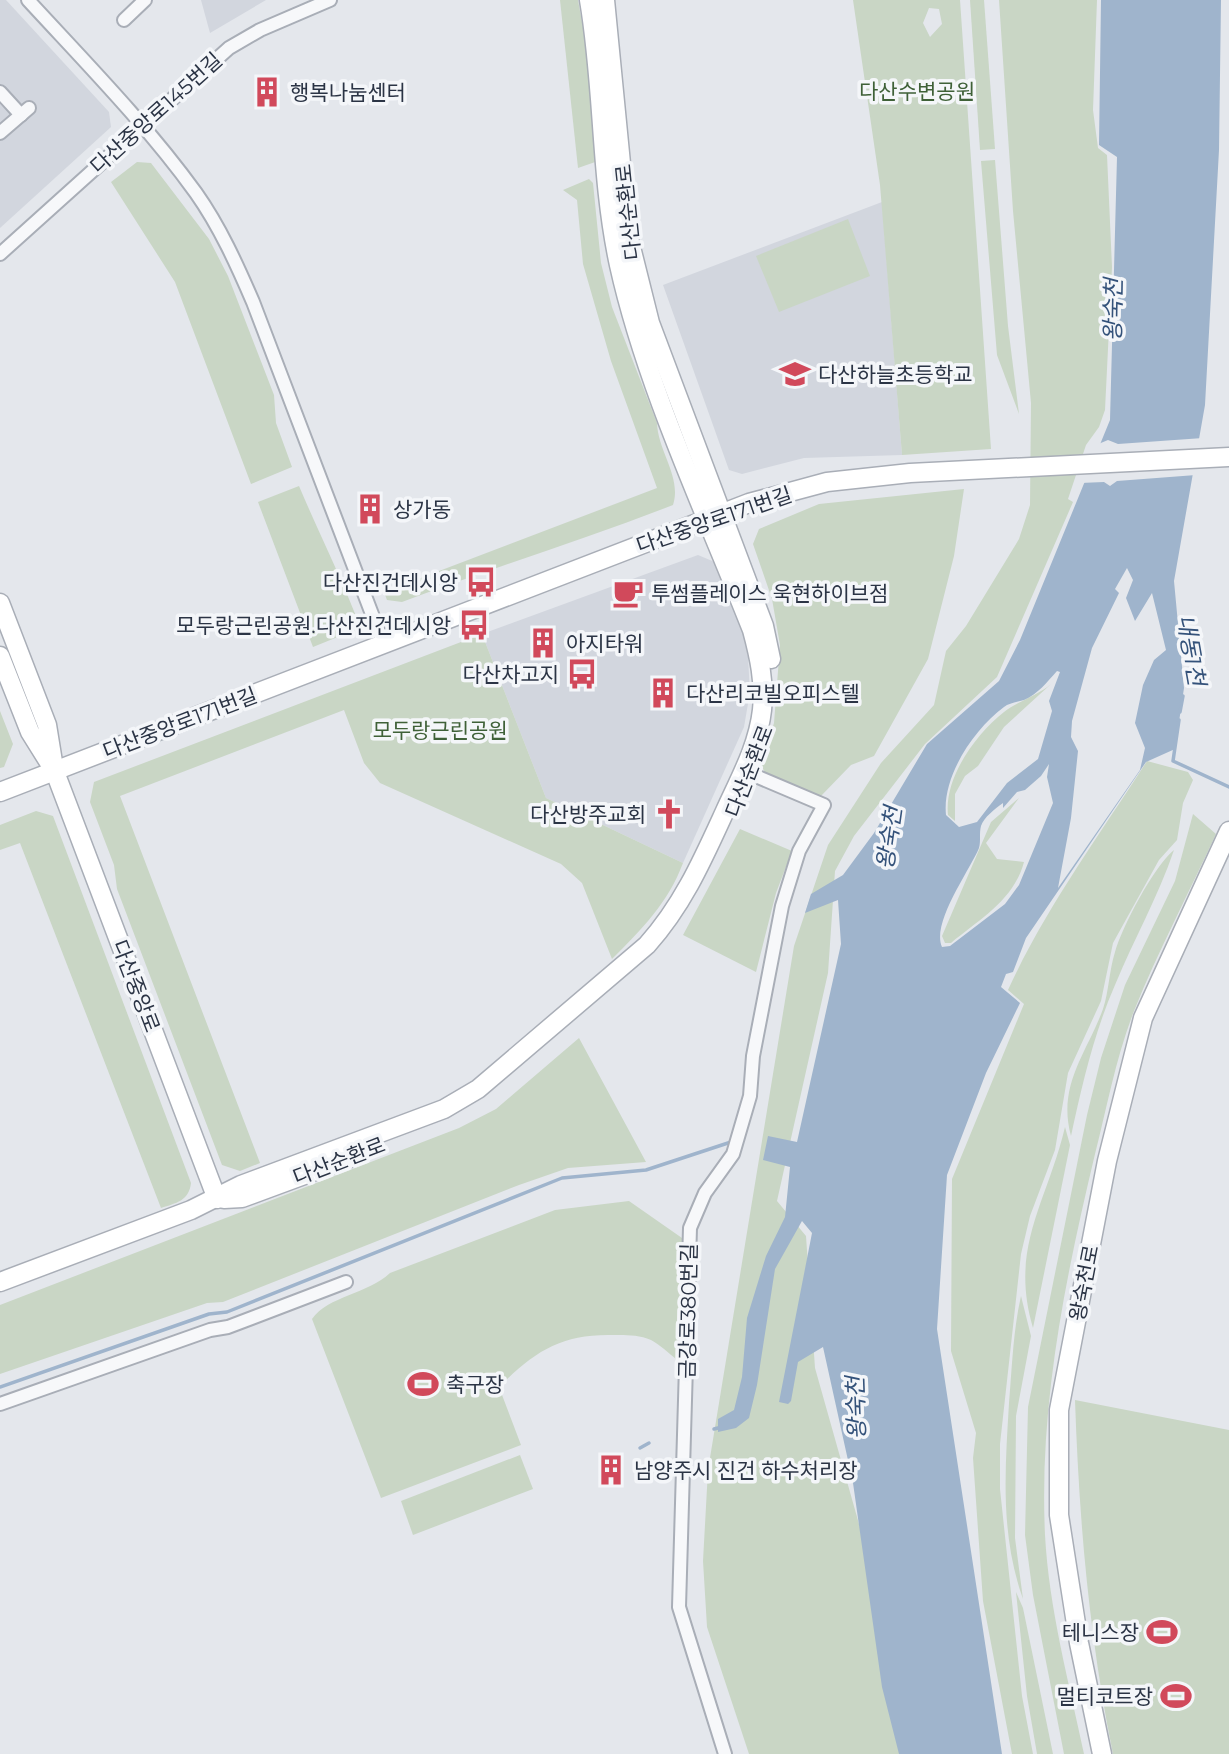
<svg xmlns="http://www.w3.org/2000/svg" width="1229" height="1754" font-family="Montserrat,'Noto Sans KR',sans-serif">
  <rect width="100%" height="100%" fill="#e4e7ec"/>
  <g fill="#d2d6de">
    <path d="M0,0h6l103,112 2,15 -111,101z"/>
    <path d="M201,0h65l-56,33z"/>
    <path d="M882,202l20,253 -98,3 -62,16 -13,-4 -66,-185z"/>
    <path d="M698,555l19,8 26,71 5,23 2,35 -6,35 -61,136 -137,-65 -64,-164z"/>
  </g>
  <g fill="#c9d6c5" fill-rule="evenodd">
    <path d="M560,0h18l7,39 13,122 -20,7z"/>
    <path d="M853,0h107l31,449 -89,6 -22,-270zM929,8l10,1 3,15 -12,13 -7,-14z"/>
    <path d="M970,0h14l11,149 -15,1z"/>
    <path d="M999,0h98l-4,110 5,38 9,7 5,112 -7,143 -6,17 -13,18 -18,54 5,3 -76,175 -72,67 -71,92 -19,35 -7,102 -51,228 29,35 9,132 55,195 30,191h-151l-42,-127 -4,-66 5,-91 86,-524 34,-101 53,-82 53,-58 12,-54 20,-25 53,-87 11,-34 1,-102 -18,-192z"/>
    <path d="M995,160l13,166 11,88 -22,-59 -16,-194z"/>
    <path d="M137,162l14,1 58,76 19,37 46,119 2,28 16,44 -41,17 -76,-202 -64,-100z"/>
    <path d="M589,179l4,4 8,80 11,44 45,116c1,29 25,54 16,82 -90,35 -181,63 -271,97l-15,-2 -3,-8 273,-104 -46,-127 -28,-97 -6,-64 -14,-10z"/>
    <path d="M848,219l22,57 -91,36 -23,-56z"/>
    <path d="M299,486c19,45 41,89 59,135l-3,9 -42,17 -55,-145z"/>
    <path d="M964,489l-10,67 -26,103 -54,97 -23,9 -31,32 -55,-25 -4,-6 13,-43 6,-78 -8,-46 -19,-55 6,-15 60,-25z"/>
    <path d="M482,634l64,164 137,65c-15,40 -41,66 -71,96l-30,-76 -21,-19 -181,-81 -16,-20 -20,-53 -224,86 140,367 -20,8 -18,-6 -105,-276 -3,-24 -24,-63 4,-20z"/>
    <path d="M1051,684l-47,43 -26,39 -13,10 -10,18v27l-7,-6c-4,-37 27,-80 56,-103 14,-11 33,-16 47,-28z"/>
    <path d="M0,711l13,33 -9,23 -4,1z"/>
    <path d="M1147,761l41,11 5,8 -10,23 -6,37 -18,20 -46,83 -12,58 -33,72 -13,77 -25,66 -9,38 -21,190v45l22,207 11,58h-21l-29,-153 -10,-143 3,-25 -25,-82 1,-172 72,-175 -16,-14c37,-81 91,-154 139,-229z"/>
    <path d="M1019,798l-33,45 11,16 27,3c-10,38 -44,57 -73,81h-6l-3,-7 49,-114z"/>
    <path d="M36,811l17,5 138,367c-2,18 -15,20 -30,25l-141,-365 -20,7v-25z"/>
    <path d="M1193,814l23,20c-27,59 -58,117 -82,177 -18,46 -27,96 -39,143 -30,126 -56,251 -50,381 4,74 24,147 39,219h-20l-31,-159 -8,-60 3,-128 59,-292 14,-57 24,-73 50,-104z"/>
    <path d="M740,829l52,22 -16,42 -20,79 -73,-37z"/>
    <path d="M1174,850c-16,47 -40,89 -59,135 -21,48 -33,100 -44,151 -14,-51 16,-83 32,-127 6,-18 6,-38 12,-57 7,-25 39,-86 59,-102z"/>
    <path d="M579,1038l67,124 -78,6 -49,17 -296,117 -16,1 -207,71v-69l459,-177 37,-19z"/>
    <path d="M1065,1127l5,18 -37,183c-24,-81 14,-125 32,-201z"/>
    <path d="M629,1201l53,37 -5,122c-8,-7 -17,-15 -26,-20 -14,-6 -28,-5 -43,-5 -49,0 -75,18 -109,52l22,58 -140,53 -69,-179c16,-23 56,-25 78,-46l165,-63z"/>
    <path d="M1021,1296l10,40 -15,80 -1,122 8,61c-23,-65 -18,-128 -14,-196 3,-35 4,-72 12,-107z"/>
    <path d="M1075,1400l154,30v324h-116c-24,-117 -34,-235 -38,-354z"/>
    <path d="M520,1455l13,34 -120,46 -12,-34z"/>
    <path d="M1016,1592l7,16 30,146h-16l-1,-6 -9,-52z"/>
  </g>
  <path fill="#9fb4cc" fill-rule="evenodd" d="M1101,0h120l-2,150 -14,255 -31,176 10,107 -9,61 -29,13 -120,176 -13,34 -7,2 -5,13 19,16 -34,70 -39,102 -10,154 65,425h-103l-17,-67 -29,-204 -30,-136 -25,15 -7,39 -3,3 -9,-2 33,-169 -10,-12 -27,48 -18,116 -8,33 -13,10 -18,4v-13l16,-9 8,-33 5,-59 19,-62 19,-39 5,-50 -27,-7 5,-24 29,6 44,-198 -3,-44 -33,13 6,-19 32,-19 31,-42 53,-89 72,-63 21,-41 90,-220 7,-263 -18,-12zM1127,568l6,12 -7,18 9,23 17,-28 14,57 -12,10 -11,25 -8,38 10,25 -5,22 -82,118 13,-70 7,-67 -7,-14 1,-16 20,-73 27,-55 -4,-4zM1057,671l3,1 -11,29 3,10 -14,48 -31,24 -30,39 -18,5 -13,-12c-4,-38 27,-85 58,-108 5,-4 13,-5 20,-7 14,-6 23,-18 33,-29zM1049,764l-2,13 6,26 -34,82 -14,19 -55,42 -8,1c-11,-24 28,-77 37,-99 2,-7 0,-15 2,-22 3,-9 14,-17 22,-23v5l14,-16 8,-2 16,-14z"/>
  <path fill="#e4e7ec" d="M1203,438l-7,37 -79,6 -7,5 -6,-4 -24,1 16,-38 12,-5 10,4z"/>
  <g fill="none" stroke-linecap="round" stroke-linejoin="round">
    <g stroke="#9fb4cc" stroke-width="3.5">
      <path d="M1180,712l3,-16"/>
      <path d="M1179,720l-6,41 56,26"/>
      <path d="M0,1387l209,-73 18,-2 335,-134 84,-8 85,-28"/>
      <path d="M714,1429l4,-1"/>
      <path d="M640,1448l9,-5"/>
    </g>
    <g stroke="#a9aeb7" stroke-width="16">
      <g id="street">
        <path d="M28,0c58,63 118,124 168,193 24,34 41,72 57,109l130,341"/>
        <path d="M124,20l21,-20"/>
        <path d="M0,92l21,23"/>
        <path d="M0,133l29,-25"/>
        <path d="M0,254l229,-206 31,-18 70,-30"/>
        <path d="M0,1404l210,-74 18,-3 118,-45"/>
        <path d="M725,1754l-46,-147 11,-379 15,-35 28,-39 17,-58 3,-40 29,-150 17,-55 25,-46 -80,-34"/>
      </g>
    </g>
    <g stroke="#a9aeb7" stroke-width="21">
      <g id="secondary">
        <path d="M605,0l23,235 22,88 114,303 7,33"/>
        <path d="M0,603l47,122 6,37"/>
        <path d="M0,656l30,76 25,40 162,427"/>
        <path d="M0,792l749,-289 78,-21 83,-9 319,-16"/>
        <path d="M224,1199l18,-1 111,-41"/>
        <path d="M0,1282l191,-72 50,-25 203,-76 34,-20 169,-144c36,-40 56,-86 78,-134 15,-33 33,-65 37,-101 3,-27 -3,-54 -10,-80 -46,-117 -106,-243 -133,-365 -19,-87 -15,-178 -30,-265"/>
        <path d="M1102,1754l-23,-111 -20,-128v-105l48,-249 36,-143 86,-187"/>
      </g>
    </g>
    <use href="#street" stroke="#f7f8fa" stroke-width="12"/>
    <use href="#secondary" stroke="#fff" stroke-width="18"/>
  </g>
  <defs>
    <g id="building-bare" transform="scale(2.415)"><path d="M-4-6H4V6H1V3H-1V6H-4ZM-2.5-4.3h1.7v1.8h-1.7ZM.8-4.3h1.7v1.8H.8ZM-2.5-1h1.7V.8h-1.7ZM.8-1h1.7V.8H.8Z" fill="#d1495b" stroke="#f4f6f9" stroke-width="2.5" paint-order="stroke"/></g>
    <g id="school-bare" transform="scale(2.415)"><path d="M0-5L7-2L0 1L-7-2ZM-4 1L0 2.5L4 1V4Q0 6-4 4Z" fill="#d1495b" stroke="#f4f6f9" stroke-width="2.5" paint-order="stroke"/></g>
    <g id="bus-bare" transform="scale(2.415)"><path d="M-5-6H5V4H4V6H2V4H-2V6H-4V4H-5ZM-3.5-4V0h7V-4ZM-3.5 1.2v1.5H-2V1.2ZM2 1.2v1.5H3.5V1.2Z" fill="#d1495b" stroke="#f4f6f9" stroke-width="2.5" paint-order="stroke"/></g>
    <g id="cafe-bare" transform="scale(2.415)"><path d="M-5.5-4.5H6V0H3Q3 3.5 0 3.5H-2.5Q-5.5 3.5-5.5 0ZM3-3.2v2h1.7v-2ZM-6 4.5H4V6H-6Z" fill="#d1495b" stroke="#f4f6f9" stroke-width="2.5" paint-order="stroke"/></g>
    <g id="church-bare" transform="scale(2.415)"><path d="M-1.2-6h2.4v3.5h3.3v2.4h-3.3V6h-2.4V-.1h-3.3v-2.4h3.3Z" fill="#d1495b" stroke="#f4f6f9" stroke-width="2.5" paint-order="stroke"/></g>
    <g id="stadium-bare" transform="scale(2.415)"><path d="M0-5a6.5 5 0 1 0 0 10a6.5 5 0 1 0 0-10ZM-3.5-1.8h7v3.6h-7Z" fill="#d1495b" stroke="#f4f6f9" stroke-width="2.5" paint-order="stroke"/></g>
  </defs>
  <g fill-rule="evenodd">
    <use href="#building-bare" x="267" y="92"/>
    <use href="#school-bare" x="795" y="374"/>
    <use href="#building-bare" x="370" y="509"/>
    <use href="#bus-bare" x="481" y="582"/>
    <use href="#cafe-bare" x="628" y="593"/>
    <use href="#bus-bare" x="474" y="625"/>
    <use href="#building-bare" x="543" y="643"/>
    <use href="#bus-bare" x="582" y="674"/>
    <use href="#building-bare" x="663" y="693"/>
    <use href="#church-bare" x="669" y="814"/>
    <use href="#stadium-bare" x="423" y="1384"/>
    <use href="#building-bare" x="611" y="1470"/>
    <use href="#stadium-bare" x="1162" y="1632"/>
    <use href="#stadium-bare" x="1176" y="1696"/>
  </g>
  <g text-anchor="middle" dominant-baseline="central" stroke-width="7" stroke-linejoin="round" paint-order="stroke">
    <g font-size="21" fill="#3f6138" stroke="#f4f6f9">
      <text x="917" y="91">다산수변공원</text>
      <text x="440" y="730">모두랑근린공원</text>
    </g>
    <g font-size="21" fill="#2b3445" stroke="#f4f6f9" text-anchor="start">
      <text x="290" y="92">행복나눔센터</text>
      <text x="818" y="374">다산하늘초등학교</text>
      <text x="393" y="509">상가동</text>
      <text x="458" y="582" text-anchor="end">다산진건데시앙</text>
      <text x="651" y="593">투썸플레이스 욱현하이브점</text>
      <text x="451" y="625" text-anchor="end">모두랑근린공원.다산진건데시앙</text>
      <text x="566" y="643">아지타워</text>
      <text x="559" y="674" text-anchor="end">다산차고지</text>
      <text x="686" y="693">다산리코빌오피스텔</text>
      <text x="646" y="814" text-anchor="end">다산방주교회</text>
      <text x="446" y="1384">축구장</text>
      <text x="634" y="1470">남양주시 진건 하수처리장</text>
      <text x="1139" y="1632" text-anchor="end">테니스장</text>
      <text x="1153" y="1696" text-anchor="end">멀티코트장</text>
    </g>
    <g font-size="21" fill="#2b3445" stroke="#f4f6f9">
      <text transform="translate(156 113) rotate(-42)">다산중앙로145번길</text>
      <text transform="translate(628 212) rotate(-96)">다산순환로</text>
      <text transform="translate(714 520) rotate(-19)">다산중앙로171번길</text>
      <text transform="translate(180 723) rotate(-21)">다산중앙로171번길</text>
      <text transform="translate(749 771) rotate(-69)">다산순환로</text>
      <text transform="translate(136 986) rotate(69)">다산중앙로</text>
      <text transform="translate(339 1161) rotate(-21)">다산순환로</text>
      <text transform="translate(1084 1283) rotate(-79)">왕숙천로</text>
      <text transform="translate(688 1311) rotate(-89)">금강로380번길</text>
    </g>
    <g font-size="23" font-style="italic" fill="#34527a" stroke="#f4f6f9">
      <text transform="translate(1113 310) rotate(-89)">왕숙천</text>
      <text transform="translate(1191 650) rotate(80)">내동1천</text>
      <text transform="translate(889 838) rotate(-82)">왕숙천</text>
      <text transform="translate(856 1408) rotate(-92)">왕숙천</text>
    </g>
  </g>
</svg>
